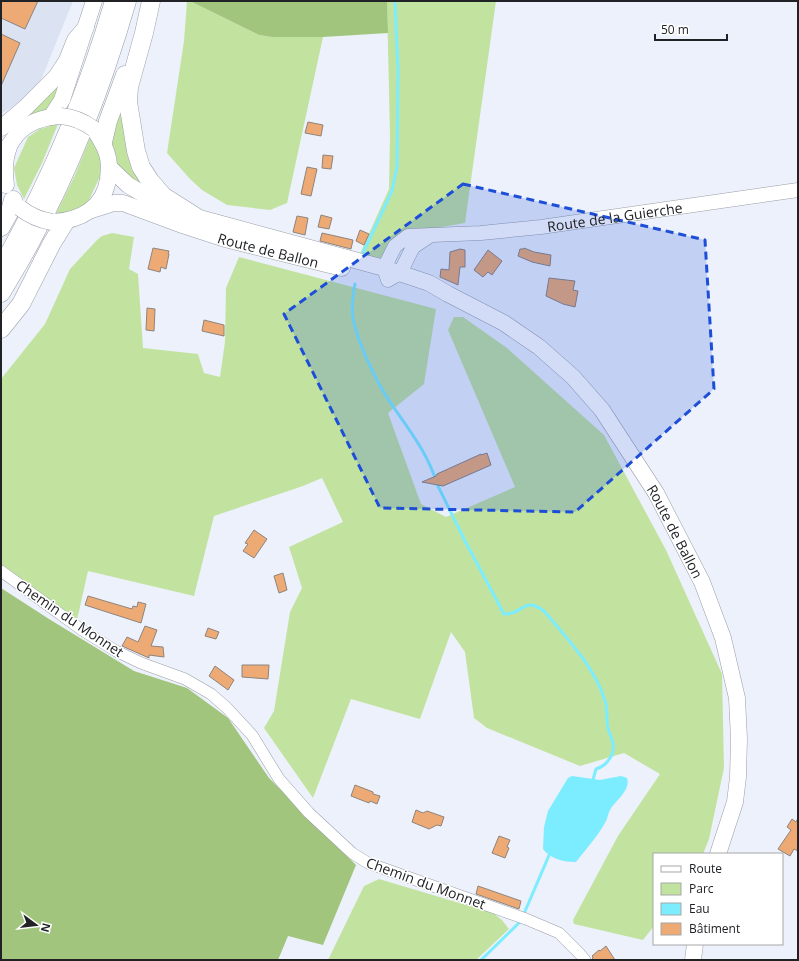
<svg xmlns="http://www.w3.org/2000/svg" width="799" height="961" font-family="'Open Sans',sans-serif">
  <rect width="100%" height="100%" fill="#ecf1fb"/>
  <path fill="#dbe3f3" d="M1,1h72l-32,79 -21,22 -19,12z"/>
  <g fill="#c2e3a0">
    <path d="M187,1h3l69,34 13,2h51l-36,166 -17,7 -43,-5 -25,-15 -12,-11 -23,-26 17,-112z"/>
    <path d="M387,1h109l-31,222 -29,5 -48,23 -7,7 -7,2 -15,-4 30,-67 1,-52z"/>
    <path d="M63,74l-12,43 -21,-2 -1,-3z"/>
    <path d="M122,109l20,73 -3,2 -20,-12 -10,-31z"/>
    <path d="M58,124l-16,39 -18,36 -7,-14 -3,-17 14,-31 12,-8z"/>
    <path d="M90,138l8,12 6,18 -16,34 -7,6 -20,6h-5l19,-39z"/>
    <path d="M112,233l22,4 -5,32 9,5 5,74 55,6 6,19 16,4 5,-35 1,-54 13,-31 197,52 -12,75 -36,29 33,91 25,13 69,-30 -67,-157 6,-13h9l44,31 97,87 62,115 56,124 2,94 -15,71 -6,15h-49v72l-11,14 -69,-16 -1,-4 45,-84 42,-62 -36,-21 -44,13 -93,-38 -13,-10 -9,-66 -14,-20 -31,87 -69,-20 -38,99 -49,-70 10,-17 16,-99 12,-24 -13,-41 54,-25 -21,-44 -19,8 -89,30 -20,80 -106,-25 -11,49 -76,-54v-187l44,-55 25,-55 27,-29 5,-4z"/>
    <path d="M379,879l114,34 9,7 7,9 -33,31h-148l36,-74z"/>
  </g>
  <g fill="#a1c57c">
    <path d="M190,1h197l1,32 -65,4h-51l-13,-2z"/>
    <path d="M1,588l48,31 85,52 53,17 41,30 41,60 87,87 -33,80 -35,-9 -10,24h-277z"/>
  </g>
  <path fill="#7cecff" d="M572,776l28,4 21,-4 6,2c4,12 -11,22 -17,32 -2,3 -2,7 -4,11 -8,15 -20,28 -30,41 -13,0 -25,-3 -33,-13l1,-22 4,-16 20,-33z"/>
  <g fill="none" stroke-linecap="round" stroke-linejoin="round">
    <g stroke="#7cecff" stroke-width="3">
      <path d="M362,255l30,-64 5,-25 1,-95 -3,-70"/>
      <path d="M355,284c-2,11 -4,22 -2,34 4,23 22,61 35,81 18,27 40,53 49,85l28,57 39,73c19,1 20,-19 41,-2 22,27 50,55 60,89 3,8 1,18 3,27 1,5 4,10 5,15 2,11 -6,23 -17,26l-4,14"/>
      <path d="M523,916l27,-63"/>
      <path d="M481,960l40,-39"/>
    </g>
  </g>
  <g fill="#edaa74" stroke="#8d847e">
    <path d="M1,1h37l-13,28 -24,-11z"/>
    <path d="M1,34l19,9 -19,43z"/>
    <path d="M308,122l15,3 -2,11 -16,-3z"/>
    <path d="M323,155l10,1 -2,13 -9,-1z"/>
    <path d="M307,167l10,2 -6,27 -10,-2z"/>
    <path d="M321,215l11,3 -3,11 -11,-2z"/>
    <path d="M297,216l11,2 -3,17 -12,-3z"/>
    <path d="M360,230l9,4 -5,11 -8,-4z"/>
    <path d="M322,233l31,7 -2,9 -31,-8z"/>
    <path d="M153,248l16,3 -1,3h1l-3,15 -5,-2 -1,5 -12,-3z"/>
    <path d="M524,248l10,4 17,3 -1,11 -18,-4 -14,-6 2,-7h3z"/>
    <path d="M460,249l5,1v17h-5l-2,18 -18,-8 1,-8 8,1 1,-18z"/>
    <path d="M488,250l14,11 -10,14 -4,-3 -5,5 -9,-7z"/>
    <path d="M549,278l26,3 -2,9 5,1 -3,16 -12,-3 -17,-8z"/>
    <path d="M147,308l8,1 -1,22 -8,-1z"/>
    <path d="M204,320l20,5v11l-22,-5z"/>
    <path d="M487,453l4,12 -48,21 -21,-4 14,-6 1,-2 44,-20v1z"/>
    <path d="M254,530l13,9 -13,19 -11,-7 5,-7 -3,-1z"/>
    <path d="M283,573l4,17 -8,3 -5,-17z"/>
    <path d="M88,596l44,13 1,-3 4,1 1,-5 8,2 -5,19 -56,-18z"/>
    <path d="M145,626l12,4 -6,16 12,1 1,10 -15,-2v3l-27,-12 5,-9 11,5z"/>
    <path d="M208,628l11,4 -3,7 -11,-3z"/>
    <path d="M242,665h27l-1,14 -26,-2z"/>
    <path d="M215,666l19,14 -6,10 -19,-14z"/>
    <path d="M355,785l18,7v2l7,2 -3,8 -7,-3 -1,2 -18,-7z"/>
    <path d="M416,810l7,3 4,-2 17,6 -3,9 -4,-1 -8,4 -17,-7z"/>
    <path d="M798,818v33l-4,-2 -4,7 -12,-7 13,-19 -4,-3 5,-8 4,3z"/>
    <path d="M499,836l11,4 -3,7 2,1 -4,10 -13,-5z"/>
    <path d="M478,886l43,15 -2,8 -43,-15z"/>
    <path d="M606,946l9,14h-23l1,-3 -1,-1 7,-6 1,1z"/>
  </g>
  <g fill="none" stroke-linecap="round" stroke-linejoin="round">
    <g stroke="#9a9ea7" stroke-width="12">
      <path id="minor" d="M1,571l81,59 34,21 25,12 44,16 26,15 16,14 25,27 27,44 30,34 43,40 16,10 158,56 33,14 21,21 5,6"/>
    </g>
    <g stroke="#9a9ea7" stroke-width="15">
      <g id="tertiary">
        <path id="s1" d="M431,235l-18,12 -13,26 -12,7 -4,-12 11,-22 13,-10 73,-3 60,-6 257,-37"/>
      </g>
    </g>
    <g stroke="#9a9ea7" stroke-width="17">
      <g id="secondary">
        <path d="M51,117l11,-17 32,-99"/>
        <path d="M1,128l25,-21 30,-30 11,-17 8,-20 11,-13"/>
        <path d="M1,154c7,-6 11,-13 16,-20 12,-13 27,-17 44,-18"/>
        <path id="s2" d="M110,168l18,17 22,13 46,19 188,51 45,15 19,11 56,29 35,24 34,30 29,33 54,83 46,89 21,56 14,60 2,41 -1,38 -3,25 -17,52"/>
        <path d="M6,185c-2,-14 -2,-25 3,-38"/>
        <path id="s3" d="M92,210l22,-7h9l62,23 40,13 117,29"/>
        <path d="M52,222c28,-1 52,-14 56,-43 1,-9 2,-17 -1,-25 -2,-8 -7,-15 -11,-22"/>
        <path d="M693,960l2,-16"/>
      </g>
    </g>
    <g stroke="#9a9ea7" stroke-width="19">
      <g id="trunk">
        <path d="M151,1l-7,32 -15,54 -1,15 8,49 5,16 9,14 13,15 33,21"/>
        <path d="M103,142l5,-21 17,-46"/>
        <path d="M1,227l9,-16 3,-11"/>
        <path d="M1,268c48,-84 86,-174 113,-267"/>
        <path d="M1,293c10,-17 20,-33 29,-50 41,-76 73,-159 97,-242"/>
        <path d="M1,329l20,-25 31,-61 13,-21"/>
      </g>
    </g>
    <use href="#minor" stroke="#fff" stroke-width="11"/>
    <use href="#tertiary" stroke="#fff" stroke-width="14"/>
    <use href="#secondary" stroke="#fff" stroke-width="16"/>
    <use href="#trunk" stroke="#fff" stroke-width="18"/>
    <g stroke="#9a9ea7" stroke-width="17" stroke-linecap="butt">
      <g id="secondary-bridge">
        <path d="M61,116c13,1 22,5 33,13"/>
        <path d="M20,208c10,8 20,12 32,14"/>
      </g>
    </g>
    <use href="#secondary-bridge" stroke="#fff" stroke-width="16"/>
  </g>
  <path fill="#1d4ed8" fill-opacity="0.2" stroke="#1d4ed8" stroke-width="3" stroke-dasharray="8 5" stroke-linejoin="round" d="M463,184l242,56 9,149 -139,123 -195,-4 -96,-194z"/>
  <g text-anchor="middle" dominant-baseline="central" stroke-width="3" stroke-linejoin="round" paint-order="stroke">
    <g font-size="14" fill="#202226" stroke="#fff">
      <text stroke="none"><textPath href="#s1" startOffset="326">Route de la Guierche</textPath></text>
      <text stroke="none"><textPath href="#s3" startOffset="185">Route de Ballon</textPath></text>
      <text stroke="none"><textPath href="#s2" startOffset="701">Route de Ballon</textPath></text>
      <text transform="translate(70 618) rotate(34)">Chemin du Monnet</text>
      <text transform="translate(426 883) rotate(20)">Chemin du Monnet</text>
    </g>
  </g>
  <rect width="799" height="961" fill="none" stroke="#202226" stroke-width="4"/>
  <rect x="653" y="853" width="130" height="92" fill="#ffffff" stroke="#a6a7a8"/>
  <rect x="661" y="866" width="20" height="6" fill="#ffffff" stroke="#a6a7a8"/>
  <text x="689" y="873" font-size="12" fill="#202226">Route</text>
  <rect x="661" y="883" width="20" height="12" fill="#c2e3a0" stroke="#a6a7a8"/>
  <text x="689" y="893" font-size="12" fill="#202226">Parc</text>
  <rect x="661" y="903" width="20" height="12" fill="#7cecff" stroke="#a6a7a8"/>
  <text x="689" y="913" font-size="12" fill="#202226">Eau</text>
  <rect x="661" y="923" width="20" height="12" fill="#edaa74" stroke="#a6a7a8"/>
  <text x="689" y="933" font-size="12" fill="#202226">Bâtiment</text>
  <g transform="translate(36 925) rotate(105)" stroke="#ffffff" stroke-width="3" paint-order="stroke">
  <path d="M0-3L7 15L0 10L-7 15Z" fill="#202226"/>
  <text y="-6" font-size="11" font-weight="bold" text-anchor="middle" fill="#202226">N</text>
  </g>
  <path d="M655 34v6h72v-6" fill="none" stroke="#202226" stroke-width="2"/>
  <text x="661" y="34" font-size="12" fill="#202226" stroke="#ffffff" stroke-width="3" paint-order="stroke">50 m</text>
</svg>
